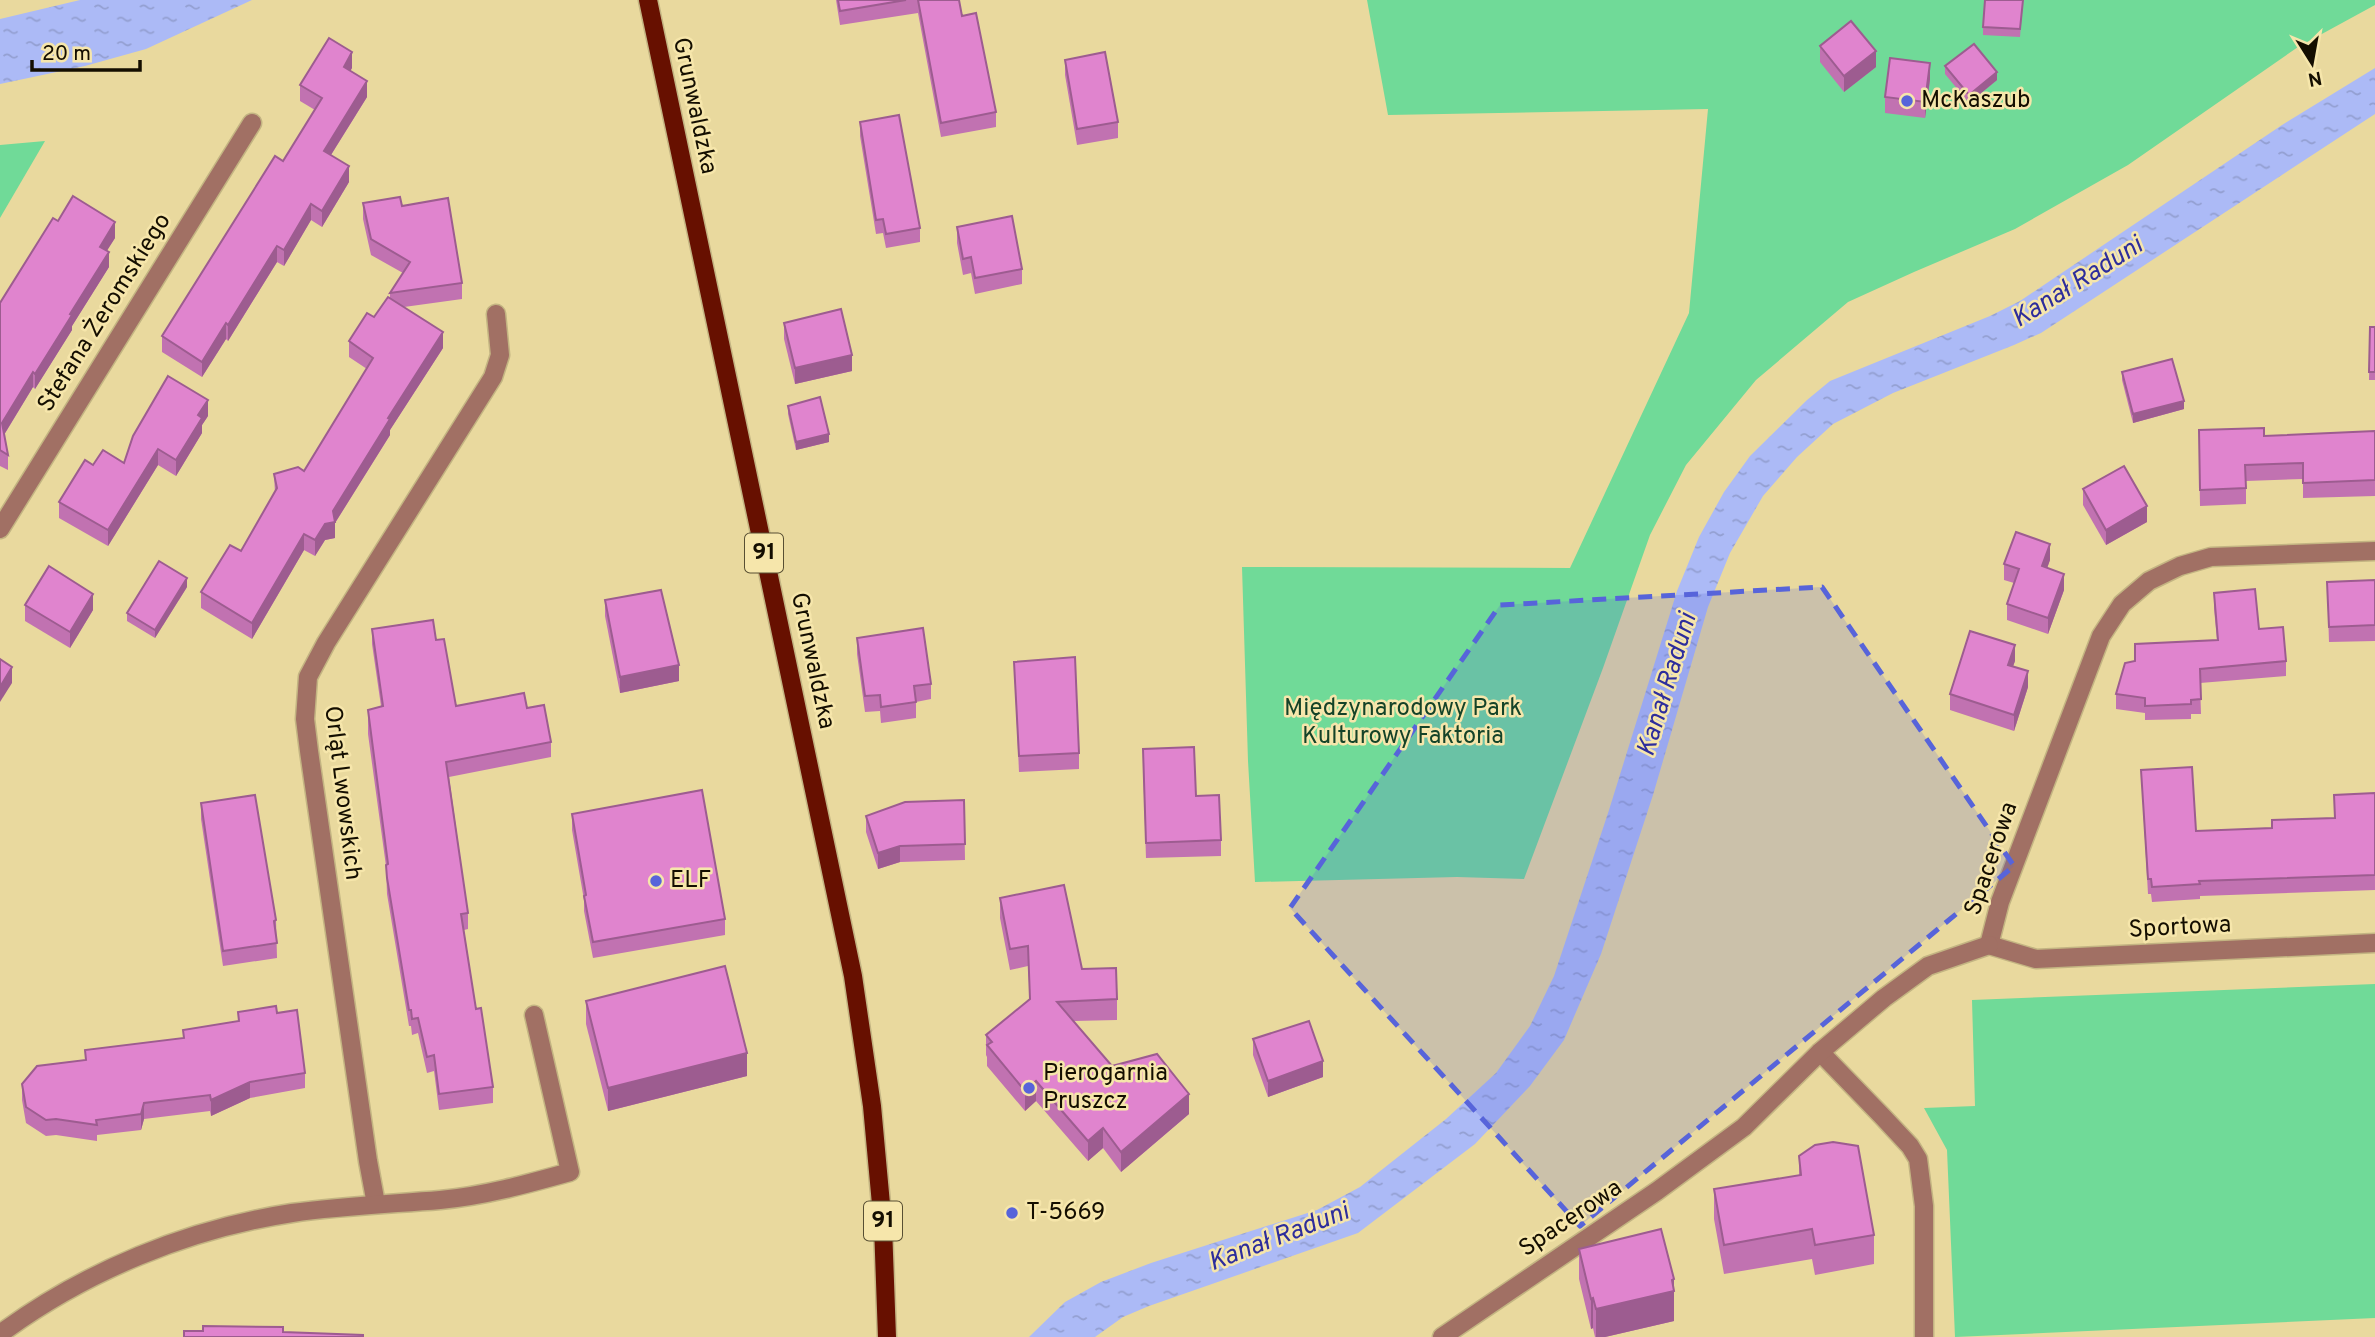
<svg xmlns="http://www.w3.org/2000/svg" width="2375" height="1337" font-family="Overpass,sans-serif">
  <defs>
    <pattern id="water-ripples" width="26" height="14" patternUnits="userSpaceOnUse" patternTransform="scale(1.75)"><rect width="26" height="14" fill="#acbaf6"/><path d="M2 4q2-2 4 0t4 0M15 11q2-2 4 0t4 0" fill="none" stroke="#939fd1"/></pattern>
  </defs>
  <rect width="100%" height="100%" fill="#e9d99e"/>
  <g fill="#70da98">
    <path d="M1367,0h1008v5l-77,42 -170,118 -113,64 -101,43 -66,30 -92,78 -70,85 -36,70 -47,133 -79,211 -67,-2 -202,5 -7,-121 -6,-194 328,1 119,-255 19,-204 -320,6z"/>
    <path d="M45,141l-45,77v-73z"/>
    <path d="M2375,984v334l-420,19 -8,-187 -23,-42 51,-2 -3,-106z"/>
  </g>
  <g fill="url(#water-ripples)">
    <path d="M80,0h172l-106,49 -61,17 -85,18v-65z"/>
    <path d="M2375,68v46l-334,219 -27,12 -121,48 -60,31 -36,33 -34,39 -33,57 -22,54 -55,188 -52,159 -37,86 -34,46 -55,58 -117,89 -209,73 -26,11 -28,20h-66l36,-35 36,-20 50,-19 166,-53 43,-23 86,-68 50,-46 34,-47 24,-50 55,-166 68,-219 22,-54 25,-45 26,-36 57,-56 23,-19 160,-65 30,-15 262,-176z"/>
  </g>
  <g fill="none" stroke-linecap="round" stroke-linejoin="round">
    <g stroke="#c3b482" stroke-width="21">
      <g id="minor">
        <path d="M0,529l252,-406"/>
        <path d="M1989,945l11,-43 101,-266 21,-32 27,-23 31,-15 31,-9 164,-6"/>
        <path d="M1989,945l47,14 339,-16"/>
        <path d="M1820,1052l62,64 28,30 8,13 6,47v131"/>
        <path d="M376,1204l-8,-43 -59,-410 -4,-32 3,-42 18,-34 167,-266 7,-22 -4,-41"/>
        <path d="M0,1334c85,-63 188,-105 292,-121 49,-7 99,-9 148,-13 44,-4 87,-16 130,-28l-36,-157"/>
        <path d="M1442,1337l215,-146 87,-64 76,-75 64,-54 44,-32 61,-21"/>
      </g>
    </g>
    <g stroke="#c3b482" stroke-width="21">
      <path id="major" d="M648,0l205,976 19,130 11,120 4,111"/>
    </g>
    <use href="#minor" stroke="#a17064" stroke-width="18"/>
    <use href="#major" stroke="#671000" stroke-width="18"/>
  </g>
  <g fill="#c172b1">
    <path d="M836,0h123l3,16 34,96v15l-55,10 -23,-124 -78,12z"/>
    <path d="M2023,0l-3,37 -37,-2v-8z"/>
    <path d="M1820,46l56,21 -32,25 -24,-30z"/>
    <path d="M1065,60l53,62v16l-41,7 -12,-70z"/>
    <path d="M1945,66l52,14 -28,23 -24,-29z"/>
    <path d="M352,68l-2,3 17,26 -36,58 18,27 -27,45 -11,-7 -27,46 -7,-4 -49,79 -2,-2 -24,38 -40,-25v-16l121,-175 32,-51 -15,-9v-16z"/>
    <path d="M1930,79l-5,39 -40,-5v-16z"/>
    <path d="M860,122l60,106v14l-34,6 -3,-15 -7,1 -16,-98z"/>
    <path d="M363,203l39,3 60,77v16l-58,8 39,41 -53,82v5l-55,88v15l-10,2 -10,16 -11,-6 -52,89 -51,-31v-16l40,-41 34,-58 -1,-19 30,-3 63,-102 -18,-12v-16l25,-24 16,-19v-5l13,-20 -32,-18 -8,-36z"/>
    <path d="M58,221l57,17 -9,13 3,16 -37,59v4l-37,59 -2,-2 -29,48 4,20v15l-8,-4v-163z"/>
    <path d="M957,227l65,42v15l-47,10 -4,-21 -8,2 -6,-32z"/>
    <path d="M784,323l68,48 -57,13 -11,-45z"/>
    <path d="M2370,327h5v53h-6z"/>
    <path d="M2122,372l62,37 -51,14 -11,-43z"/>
    <path d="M788,406l41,36 -33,8 -8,-36z"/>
    <path d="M208,416l-6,9v8l-26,43 -18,-11 -50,81 -49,-28v-16l34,-37 31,-2z"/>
    <path d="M2375,431v65l-72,2v-19l-57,2v23l-46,2 -1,-60 65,-10z"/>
    <path d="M2083,489l64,33 -41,23 -23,-40z"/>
    <path d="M2050,560l-3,8 17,22 -16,44 -41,-14v-16l7,-21 -10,-3v-16z"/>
    <path d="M2375,580v61l-46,1 -2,-60z"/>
    <path d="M187,587l-32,51 -28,-17v-8z"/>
    <path d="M2214,593l45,36 27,32v15l-86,7 1,31h-10v5l-46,1v-7l-29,-4v-15l101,-54 -3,-32z"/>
    <path d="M605,600l74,81 -59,12 -15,-77z"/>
    <path d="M25,605l68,5 -23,38 -45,-27z"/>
    <path d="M372,629l64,11 20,66 71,2 24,34v15l-102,20 19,136v16l-4,1 12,79 17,78v16l-54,7 -5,-39 -7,2 -9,-40 -6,2 -1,-9h-2l-22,-132 -1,-28 -18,-132v-24l13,-4 -9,-62z"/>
    <path d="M857,638l74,46v15l-15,3v16l-35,5 -1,-12 -15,1 -8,-58z"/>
    <path d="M2015,661l-2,5 15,21 -14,44 -64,-21v-16z"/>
    <path d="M1014,662l65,91v16l-60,3z"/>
    <path d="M1143,764l53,32 25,44v16l-75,2z"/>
    <path d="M2141,770l55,61 76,-3 63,-10 -1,-23 41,-2v97l-175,6v3l-48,3 -1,-8h-3z"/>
    <path d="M964,800l1,60 -65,2 -22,7 -12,-37v-16z"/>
    <path d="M201,803l75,117 1,38 -54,8 -22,-147z"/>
    <path d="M572,814l153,105v16l-132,23 -9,-47v-11l-12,-70z"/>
    <path d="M1000,898l117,101v21l-43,1 38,45 77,48 -68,58 -18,-24 -15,13 -52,-60 -11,10 -38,-45v-9l-1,-2v-20l44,-35 -2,-34 -18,4 -10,-52z"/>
    <path d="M586,1001l161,75 -139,35 -22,-87z"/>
    <path d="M238,1012l39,1 28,60v15l-55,10 -39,18 -1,-5 -66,8 -3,11 -44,5v6l-41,-6 -10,1 -20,-13 -4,-23v-16l63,-24v-10l98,-12v-8l55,-9z"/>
    <path d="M1253,1039l70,38 -55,20 -15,-42z"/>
    <path d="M1799,1156l75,79v29l-59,11 -3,-16 -88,15 -10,-55v-30l85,-13z"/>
    <path d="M1579,1249l95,38v34l-69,16h-10l-2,-9 -2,1 -12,-50z"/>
  </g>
  <g fill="#9d5c90">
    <path d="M1876,51v16l-32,25v-16z"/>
    <path d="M352,52v16l-8,15v-16z"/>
    <path d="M1930,63v16l-5,39v-16z"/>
    <path d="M1997,72v8l-28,23v-8z"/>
    <path d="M367,81v16l-43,69v-15z"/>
    <path d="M349,166v16l-27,45v-16z"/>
    <path d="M311,204v16l-27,46v-16z"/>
    <path d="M115,222v16l-15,24v-15z"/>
    <path d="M277,246v16l-49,79v-16z"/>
    <path d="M109,252v15l-37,59v4l-37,59v-15l35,-60z"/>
    <path d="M226,323v16l-24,38v-15z"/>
    <path d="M443,332v16l-53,82v5l-55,88v15l-10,2 -10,16v-16l73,-122z"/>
    <path d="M852,355v16l-57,13v-16z"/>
    <path d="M33,372v15l-31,51v-15z"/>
    <path d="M208,400v16l-6,9v8l-26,43v-16l22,-45z"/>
    <path d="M2184,401v8l-51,14v-9z"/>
    <path d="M829,434v8l-33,8v-8z"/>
    <path d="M158,449v16l-50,81v-16z"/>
    <path d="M2147,506v16l-41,23v-15z"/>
    <path d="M304,534v16l-52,89v-16z"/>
    <path d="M2050,544v16l-8,22v-16z"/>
    <path d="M2064,574v16l-16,44v-16z"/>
    <path d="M187,578v9l-32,51v-8z"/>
    <path d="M93,594v16l-23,38v-16z"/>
    <path d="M2015,645v16l-7,19v-15z"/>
    <path d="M679,665v16l-59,12v-16z"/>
    <path d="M12,667v16l-12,19v-15z"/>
    <path d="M2028,671v16l-14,44v-16z"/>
    <path d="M900,846v16l-22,7v-16z"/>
    <path d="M747,1053v23l-139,35v-23z"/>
    <path d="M1323,1061v16l-55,20v-16z"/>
    <path d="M1036,1081v20l-11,10v-20z"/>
    <path d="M250,1082v16l-39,18v-16z"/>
    <path d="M1189,1094v20l-68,58v-20z"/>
    <path d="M144,1103v16l-3,11v-16z"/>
    <path d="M1103,1128v20l-15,13v-20z"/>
    <path d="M1674,1279v42l-69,16h-9v-28z"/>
    <path d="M1593,1298v30l-2,1v-30z"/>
  </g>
  <g fill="#e084ce" stroke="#9d5c90" stroke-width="2">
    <path d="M838,0h68l-66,11z"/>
    <path d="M918,0h41l3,16 14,-3 20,99 -55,11z"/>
    <path d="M1985,0h38l-3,29 -37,-2z"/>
    <path d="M1851,21l25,30 -32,25 -24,-30z"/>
    <path d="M329,38l23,14 -8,15 23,14 -43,70 25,15 -27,45 -11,-7 -27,46 -7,-4 -49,79 -2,-2 -24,39 -40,-26 113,-180 8,5 39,-63 -22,-13z"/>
    <path d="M1974,44l23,28 -28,23 -24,-29z"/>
    <path d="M1105,52l13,70 -41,7 -12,-69z"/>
    <path d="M1890,58l40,5 -5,39 -40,-5z"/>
    <path d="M899,115l21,113 -34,6 -3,-15 -7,1 -16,-98z"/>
    <path d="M73,196l42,26 -15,25 9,5 -39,62 2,1 -37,59 -2,-2 -31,51 6,32 -8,-5v-147l53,-85 5,3z"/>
    <path d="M400,197l2,9 46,-8 14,85 -72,10 20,-31 -39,-23 -8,-36z"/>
    <path d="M1012,216l10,53 -47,9 -4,-21 -8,2 -6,-32z"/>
    <path d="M388,297l55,35 -55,86 2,1 -57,92 2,11 -10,2 -10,16 -11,-6 -52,89 -51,-31 29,-47 11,6 36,-63 -3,-14 24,-7 6,4 69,-113 -24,-17 18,-28 7,4z"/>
    <path d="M841,309l11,46 -57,13 -11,-45z"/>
    <path d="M2370,327h5v45h-6z"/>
    <path d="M2172,359l12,42 -51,13 -11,-42z"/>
    <path d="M168,376l40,24 -10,15 4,3 -26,42 -18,-11 -50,81 -49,-28 26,-42 8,5 10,-15 21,13 9,-27z"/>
    <path d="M820,397l9,37 -33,8 -8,-36z"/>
    <path d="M2264,428v8l111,-5v49l-72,3v-20l-58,2 1,23 -46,2 -1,-60z"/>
    <path d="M2124,466l23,40 -41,24 -23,-41z"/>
    <path d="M2016,532l34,12 -8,22 22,8 -16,44 -41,-14 12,-35 -15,-5z"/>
    <path d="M159,561l28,17 -32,52 -28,-17z"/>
    <path d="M49,566l44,28 -23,38 -45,-27z"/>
    <path d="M2375,580v45l-46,2 -2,-45z"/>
    <path d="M2255,589l4,40 24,-2 3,34 -86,8 1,30 -10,1v4l-46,2v-8l-29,-4 9,-31 10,-2v-17l83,-4 -4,-47z"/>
    <path d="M661,590l18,75 -59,12 -15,-77z"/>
    <path d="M433,620l3,20 8,-1 12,67 68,-13 3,15 17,-3 7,37 -105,20 22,151 -7,1 15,95 5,-1 12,79 -54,7 -5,-39 -7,2 -9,-39 -6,1 -1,-9h-2l-22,-132 -1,-13 2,-1 -20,-154 15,-4 -11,-77z"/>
    <path d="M923,628l8,56 -17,2 2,16 -35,5 -1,-12 -15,1 -8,-58z"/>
    <path d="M1970,631l45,14 -7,20 20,6 -14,44 -64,-21z"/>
    <path d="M1075,657l4,96 -60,3 -5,-94z"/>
    <path d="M0,659l12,8 -12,20z"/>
    <path d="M1194,747l2,49 23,-1 2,45 -75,3 -3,-94z"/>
    <path d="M2192,767l4,64 76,-3v-8l63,-2 -1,-23 41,-2v82l-176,6 1,3 -48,3 -1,-8h-3l-7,-109z"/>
    <path d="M702,790l23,129 -132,23 -9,-46 2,-1 -14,-81z"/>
    <path d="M255,795l21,125 -2,1 3,22 -54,8 -22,-148z"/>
    <path d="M964,800l1,44 -65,2 -22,7 -12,-37 39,-14z"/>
    <path d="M1064,885l18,84 34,-1 1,31 -60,3 55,64 45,-12 32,40 -68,58 -18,-24 -15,13 -52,-60 -11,10 -38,-46 5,-3 -6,-7 44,-36 -2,-53 -18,3 -10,-51z"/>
    <path d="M725,966l22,87 -139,35 -22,-87z"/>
    <path d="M276,1006l1,7 20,-3 8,63 -55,9 -39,18 -1,-5 -66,8 -3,11 -45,6 1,5 -41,-6 -10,1 -20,-13 -4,-23 15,-18 49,-6 -1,-10 99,-12 -1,-8 56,-9 -1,-9z"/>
    <path d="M1309,1021l14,40 -55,20 -15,-42z"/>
    <path d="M1833,1142l25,4 16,89 -59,10 -3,-16 -88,16 -10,-56 87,-14 -2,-19 16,-11z"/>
    <path d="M1661,1229l13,50 -2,1 2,11 -78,18 -3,-11 -2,1 -12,-50z"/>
    <path d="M203,1326l80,1v5l80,3v2h-179v-6h19z"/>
  </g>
  <path fill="#5764da" fill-opacity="0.2" stroke="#5764da" stroke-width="5" stroke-dasharray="14 9" stroke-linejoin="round" d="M1822,587l192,279 -434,360 -290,-318 210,-303z"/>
  <g fill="#5764da" stroke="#f6e6ab" stroke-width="2.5">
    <circle cx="1907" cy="101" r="7"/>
    <circle cx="656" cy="881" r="7"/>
    <circle cx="1029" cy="1088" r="7"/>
    <circle cx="1012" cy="1213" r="7"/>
  </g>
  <g text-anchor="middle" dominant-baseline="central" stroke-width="5" stroke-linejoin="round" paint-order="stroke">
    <g fill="#f6e6ab" stroke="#584f33" stroke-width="2">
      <rect x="745" y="533.5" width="38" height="39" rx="5"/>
      <rect x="864" y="1201.5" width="38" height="39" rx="5"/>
    </g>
    <g font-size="23" font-weight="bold" fill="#140e00">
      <text x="764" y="553">91</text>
      <text x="883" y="1221">91</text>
    </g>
    <g font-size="24" fill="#140e00" stroke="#f6e6ab" text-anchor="start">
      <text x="1921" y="101">McKaszub</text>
      <text x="670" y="881">ELF</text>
      <text x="1043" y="1074">Pierogarnia<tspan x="1043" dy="28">Pruszcz</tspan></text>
      <text x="1026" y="1213">T-5669</text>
    </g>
    <g font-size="24" fill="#140e00" stroke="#f6e6ab">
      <text transform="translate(694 106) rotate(78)">Grunwaldzka</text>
      <text transform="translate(105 313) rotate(-58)">Stefana Żeromskiego</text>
      <text transform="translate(812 661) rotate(78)">Grunwaldzka</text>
      <text transform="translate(342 793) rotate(83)">Orląt Lwowskich</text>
      <text transform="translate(1992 859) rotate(-71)">Spacerowa</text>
      <text transform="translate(2180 928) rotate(-3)">Sportowa</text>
      <text transform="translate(1571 1219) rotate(-34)">Spacerowa</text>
    </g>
    <g font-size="24" fill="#144328" stroke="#f6e6ab">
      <text x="1403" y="709">Międzynarodowy Park<tspan x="1403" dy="28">Kulturowy Faktoria</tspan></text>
    </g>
    <g font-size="26" font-style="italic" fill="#2d2d9c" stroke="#f6e6ab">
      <text transform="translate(2078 283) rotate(-32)">Kanał Raduni</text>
      <text transform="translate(1668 685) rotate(-73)">Kanał Raduni</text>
      <text transform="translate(1279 1238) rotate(-21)">Kanał Raduni</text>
    </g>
  </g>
  <g transform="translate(2312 63) rotate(169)" stroke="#f6e6ab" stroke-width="5" paint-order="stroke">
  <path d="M0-5L12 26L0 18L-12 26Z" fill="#140e00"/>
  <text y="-10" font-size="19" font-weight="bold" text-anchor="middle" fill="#140e00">N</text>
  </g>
  <path d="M32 60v10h108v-10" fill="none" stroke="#140e00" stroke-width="3.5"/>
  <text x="42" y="60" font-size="21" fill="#140e00" stroke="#f6e6ab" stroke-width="5" paint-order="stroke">20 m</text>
</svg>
